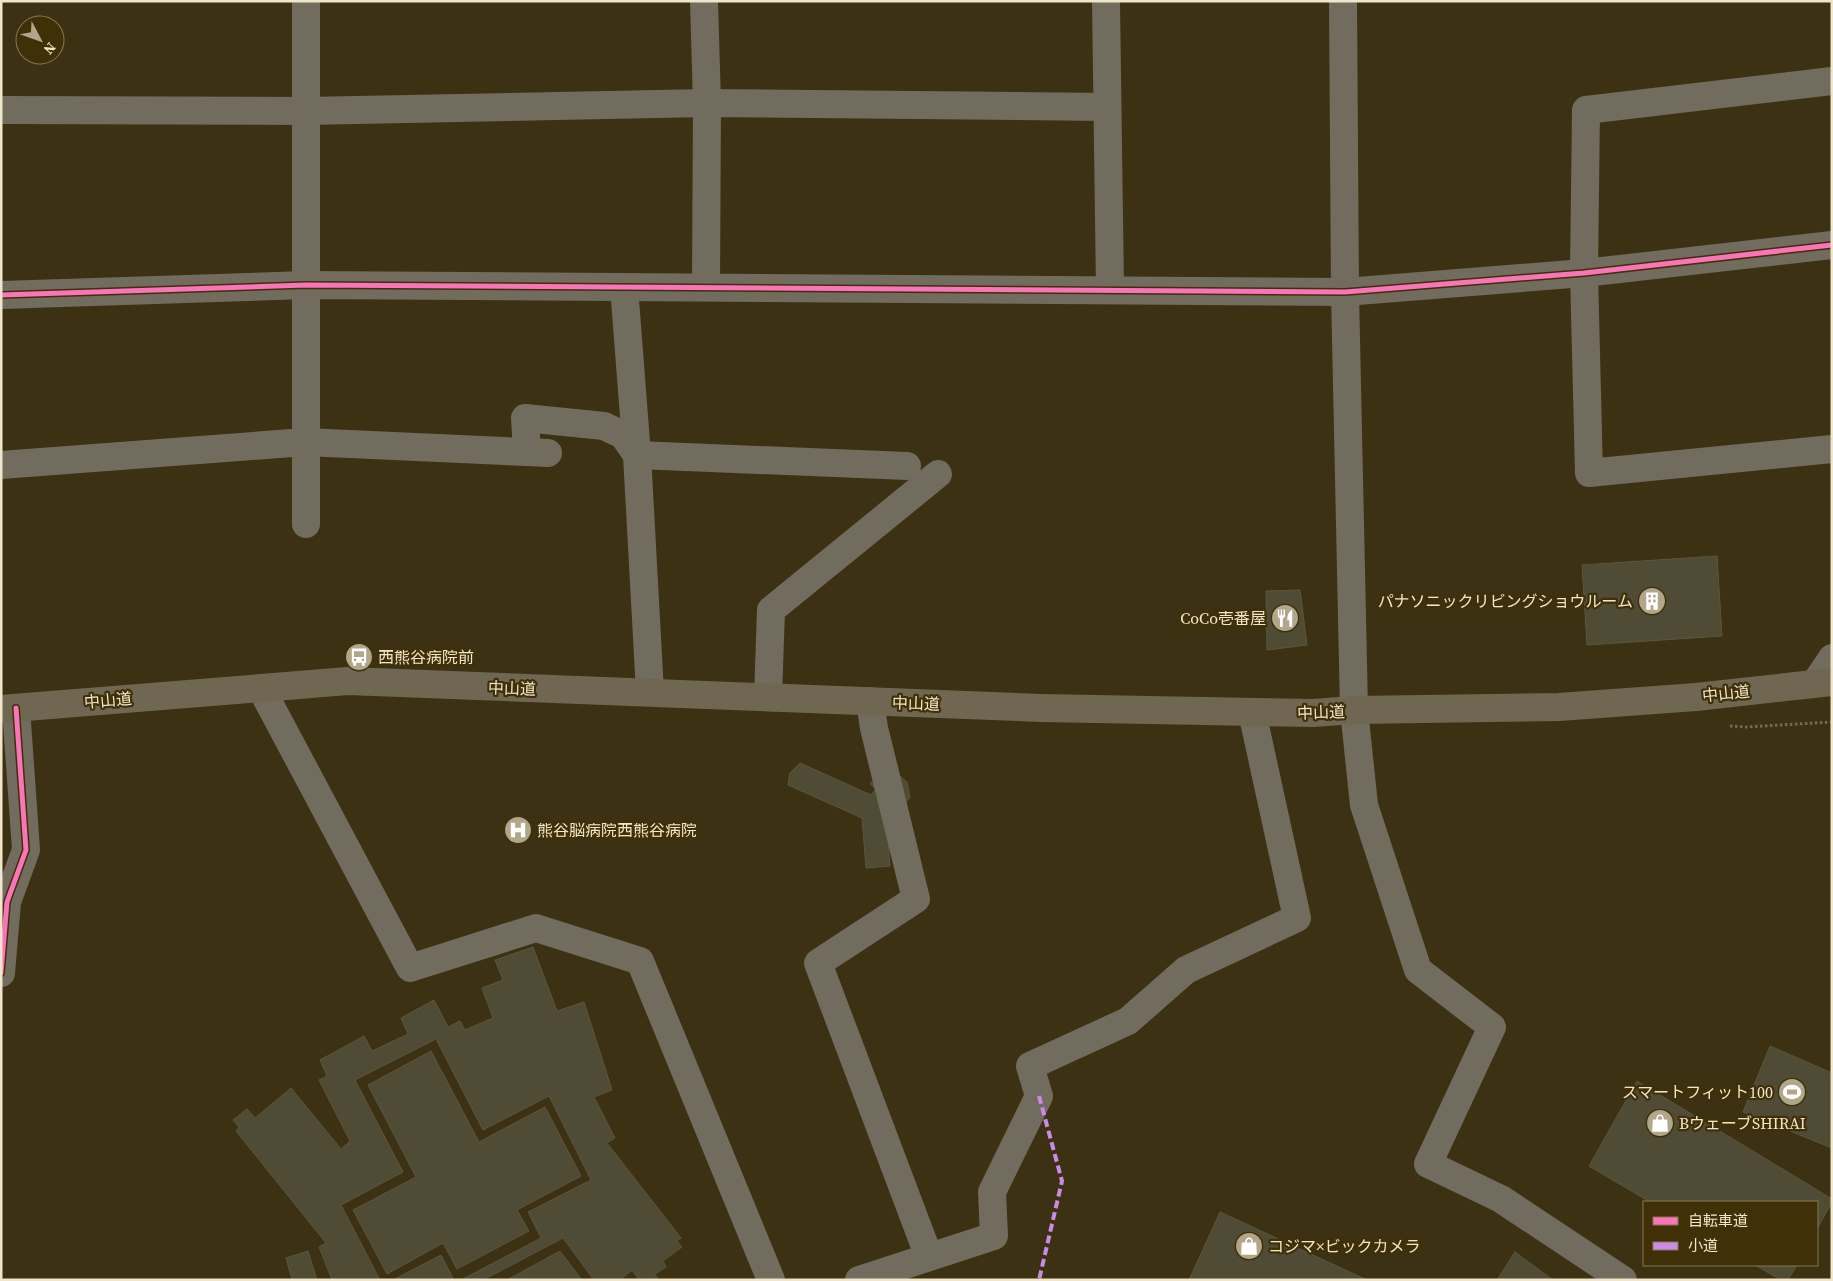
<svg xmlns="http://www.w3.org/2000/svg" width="1833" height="1281" font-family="'Source Serif 4','Noto Sans JP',serif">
  <rect width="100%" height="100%" fill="#3c3112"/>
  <g fill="#504b34" stroke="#5c563f">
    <path d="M1717,556l5,80 -135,9 -5,-80z"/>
    <path d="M1300,590l7,55 -40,5 -1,-59z"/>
    <path d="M800,763l71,32 5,-6 -6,-5 11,-13h13l13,11 3,16 -24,20 4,48 -24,2 -4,-50 -74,-33 2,-12z"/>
    <path d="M533,947l24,64 27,-9 28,88 -18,7 21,41 -8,5 74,95 -4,3 5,6 -19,14 3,6 -11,7 3,6h-19l-7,-10 -12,10h-26l-31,-42 -80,42h-22l80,-42 -13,-26 63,-32 -42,-84 -66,34 -47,-91 -81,41 48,92 -62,33 39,75h-48l-13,-33 7,-4 -90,-112 3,-4 -6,-7 14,-11 8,9 36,-30 50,61 9,-8 -31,-61 8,-4 -7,-16 44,-24 8,15 36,-17 -7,-16 33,-18 14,27 12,-6 5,9 28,-12 -11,-30 21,-8 -8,-20z"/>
    <path d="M1770,1046l62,27v75l-89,-36z"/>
    <path d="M431,1051l48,91 66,-35 36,69 -64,34 12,21 -72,38 -14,-26 -56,31 -34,-64 63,-33 -48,-92z"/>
    <path d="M1637,1081l195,118v3l-15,27v-27h-167l-61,-36z"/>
    <path d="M1220,1212l147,68h-178z"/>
    <path d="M308,1251l9,29h-25l-6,-22z"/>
    <path d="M560,1251l22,29h-75z"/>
    <path d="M1515,1252l38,28h-56z"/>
    <path d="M441,1255l13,25h-61z"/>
    <path d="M1755,1265h42l-9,15h-7z"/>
  </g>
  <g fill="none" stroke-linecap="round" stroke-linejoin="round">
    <path stroke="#716b5b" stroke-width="3" stroke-dasharray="2.5 2.5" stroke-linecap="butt" d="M1730,726l16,1 86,-5"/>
    <g stroke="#726c5e" stroke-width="28">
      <path d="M306,1v523"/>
      <path d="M704,1l3,102 -1,184"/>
      <path d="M1106,1l4,289"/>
      <path d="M1343,1l2,291 9,418 10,95 54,165 74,57 -64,137 73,35 122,81"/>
      <path d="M1832,81l-246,29 -2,163 5,200 243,-24"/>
      <path d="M1,110l304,1 402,-8 400,4"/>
      <path d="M624,287l13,168 13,237"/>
      <path d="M1,295l305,-10 1039,7 239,-19 248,-28"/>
      <path d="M527,452l-2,-34 79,8 19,9 14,20 270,11"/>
      <path d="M1,465l304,-23 243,11"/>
      <path d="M1815,683l17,-25"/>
      <path d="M261,688l149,280 126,-40 104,33 131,319"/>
      <path d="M768,697l3,-87 167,-136"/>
      <path d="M870,701l4,27 42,171 -98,64 111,294"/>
      <path d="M1,973l6,-71 19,-52 -10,-142"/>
      <path d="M859,1280l135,-44 -2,-44 47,-96 -9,-30 98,-45 58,-51 111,-52 -45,-206"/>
    </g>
    <path stroke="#6f6751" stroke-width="28" d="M1,709l347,-28 693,27 272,5 41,-3 205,-3 137,-10 136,-15"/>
    <path stroke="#ca8be6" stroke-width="4" stroke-dasharray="8 4" stroke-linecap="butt" d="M1039,1096l23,85 -23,99"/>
    <g stroke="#3f3007" stroke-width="8">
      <g id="cycleway">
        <path d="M1,295l305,-10 1039,7 239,-19 248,-28"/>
        <path d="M1,973l6,-71 19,-52 -10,-142"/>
      </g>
    </g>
    <use href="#cycleway" stroke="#fb73b8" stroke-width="5"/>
  </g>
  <defs>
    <g id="building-disc" transform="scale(1.4375)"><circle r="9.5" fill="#b2a68a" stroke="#3f3007"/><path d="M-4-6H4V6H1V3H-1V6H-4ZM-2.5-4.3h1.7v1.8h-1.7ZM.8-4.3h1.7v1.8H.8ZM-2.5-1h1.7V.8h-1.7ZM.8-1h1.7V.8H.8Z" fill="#fff"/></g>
    <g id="restaurant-disc" transform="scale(1.4375)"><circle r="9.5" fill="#b2a68a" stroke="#3f3007"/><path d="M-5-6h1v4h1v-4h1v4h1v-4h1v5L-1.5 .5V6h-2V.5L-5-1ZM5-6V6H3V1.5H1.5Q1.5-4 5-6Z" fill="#fff"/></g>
    <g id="bus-disc" transform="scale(1.4375)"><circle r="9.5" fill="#b2a68a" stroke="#3f3007"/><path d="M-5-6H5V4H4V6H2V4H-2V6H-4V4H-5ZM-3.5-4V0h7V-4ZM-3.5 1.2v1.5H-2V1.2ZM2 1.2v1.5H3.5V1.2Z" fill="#fff"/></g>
    <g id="hospital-disc" transform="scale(1.4375)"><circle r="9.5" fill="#b2a68a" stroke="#3f3007"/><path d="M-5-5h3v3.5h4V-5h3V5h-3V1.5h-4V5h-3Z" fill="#fff"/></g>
    <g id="stadium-disc" transform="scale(1.4375)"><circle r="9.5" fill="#b2a68a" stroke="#3f3007"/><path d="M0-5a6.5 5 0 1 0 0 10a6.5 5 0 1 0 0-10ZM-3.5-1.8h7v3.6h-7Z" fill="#fff"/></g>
    <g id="shop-disc" transform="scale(1.4375)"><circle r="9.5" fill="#b2a68a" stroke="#3f3007"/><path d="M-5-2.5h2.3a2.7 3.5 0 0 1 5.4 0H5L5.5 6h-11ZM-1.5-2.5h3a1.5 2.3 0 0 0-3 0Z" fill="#fff"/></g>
  </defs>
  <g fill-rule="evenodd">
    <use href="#building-disc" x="1652" y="601"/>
    <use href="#restaurant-disc" x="1285" y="618"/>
    <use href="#bus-disc" x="359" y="657"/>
    <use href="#hospital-disc" x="518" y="830"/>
    <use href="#stadium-disc" x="1792" y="1092"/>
    <use href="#shop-disc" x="1660" y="1123"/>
    <use href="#shop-disc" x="1249" y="1246"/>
  </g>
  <g text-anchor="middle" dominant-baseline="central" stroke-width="4.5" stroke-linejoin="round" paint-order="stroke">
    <g font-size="16" fill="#f1e5cb" stroke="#3f3007" text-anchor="start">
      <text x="1633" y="601" text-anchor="end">パナソニックリビングショウルーム</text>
      <text x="1266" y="618" text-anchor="end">CoCo壱番屋</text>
      <text x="378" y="657">西熊谷病院前</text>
      <text x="537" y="830">熊谷脳病院西熊谷病院</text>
      <text x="1773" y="1092" text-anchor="end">スマートフィット100</text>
      <text x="1679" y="1123">BウェーブSHIRAI</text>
      <text x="1268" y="1246">コジマ×ビックカメラ</text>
    </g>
    <g font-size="16" fill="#f1e5cb" stroke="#3f3007">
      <text transform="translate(512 688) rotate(2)">中山道</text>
      <text transform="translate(1726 693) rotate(-6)">中山道</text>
      <text transform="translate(108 700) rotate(-5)">中山道</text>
      <text transform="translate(916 703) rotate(2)">中山道</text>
      <text transform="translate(1321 712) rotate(-2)">中山道</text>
    </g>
  </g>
  <rect width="1833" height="1281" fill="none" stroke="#f1e5cb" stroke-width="5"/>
  <rect x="1643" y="1201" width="175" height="65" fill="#3f3007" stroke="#867855"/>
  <rect x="1653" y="1217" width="25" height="8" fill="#fb73b8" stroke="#867855"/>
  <text x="1688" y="1226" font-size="15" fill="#f1e5cb">自転車道</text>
  <rect x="1653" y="1242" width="25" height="8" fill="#ca8be6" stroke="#867855"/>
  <text x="1688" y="1251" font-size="15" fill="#f1e5cb">小道</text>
  <g transform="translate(40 40) rotate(131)"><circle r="24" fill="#3f3007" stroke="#867855"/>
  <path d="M0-4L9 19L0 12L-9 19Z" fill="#b2a68a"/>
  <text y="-8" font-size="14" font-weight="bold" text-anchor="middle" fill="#f1e5cb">N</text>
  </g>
</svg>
